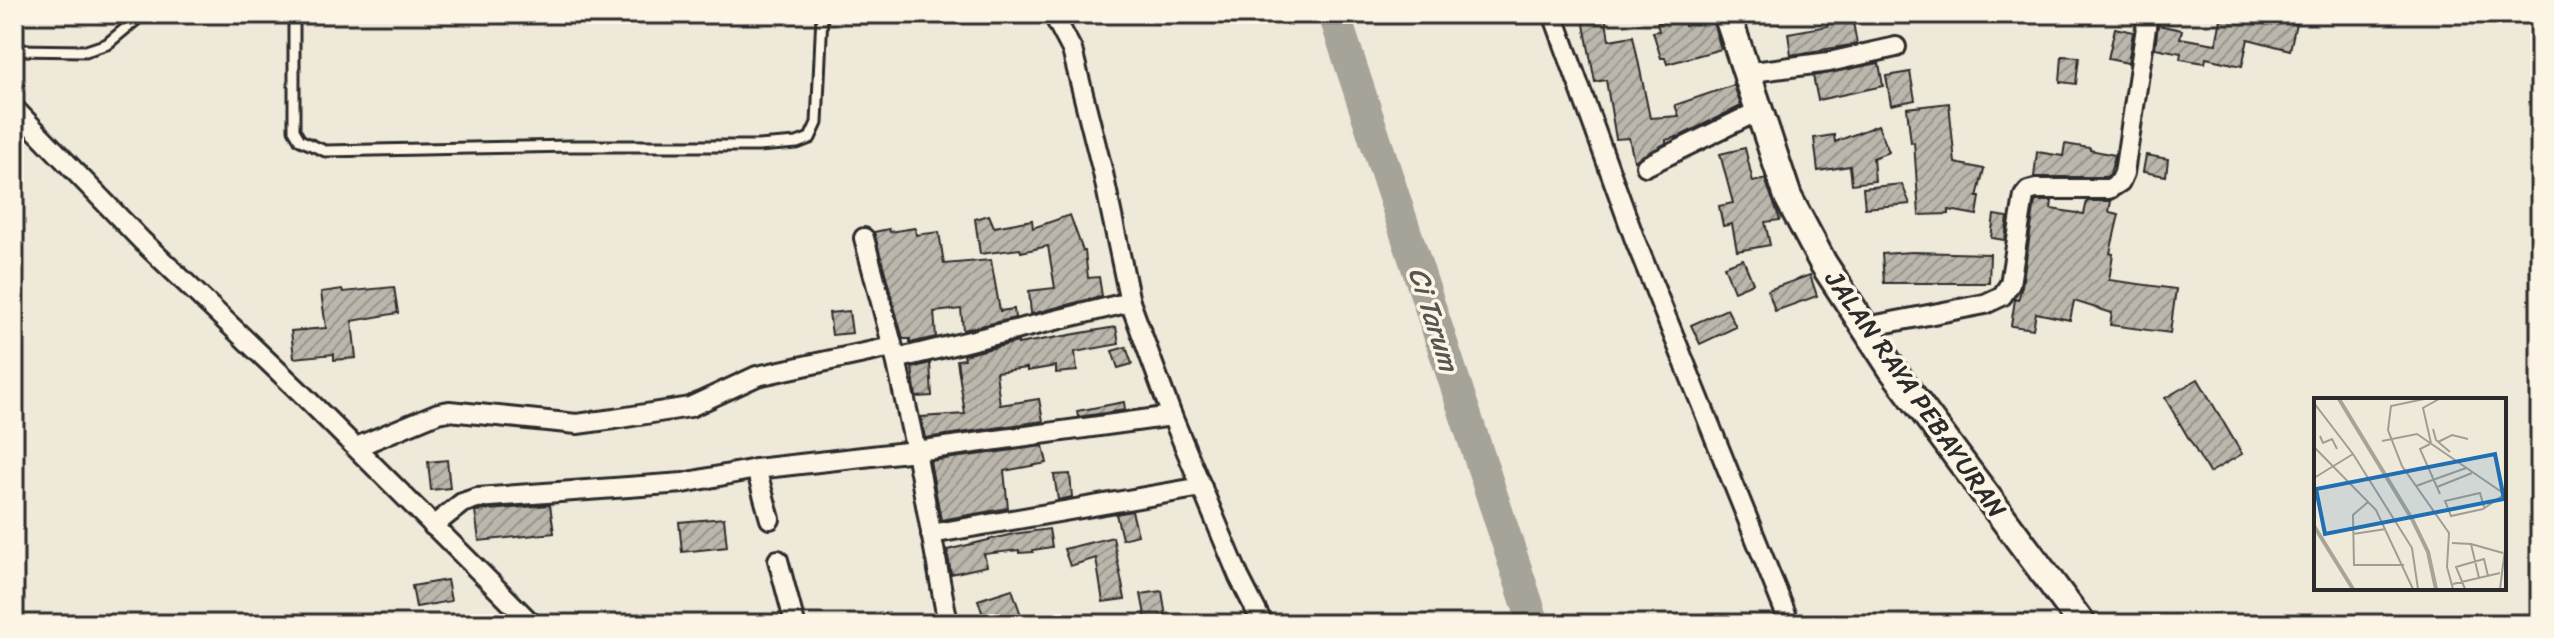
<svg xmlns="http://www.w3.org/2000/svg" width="2554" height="638" font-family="Sriracha,sans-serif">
  <defs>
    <pattern id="building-hatch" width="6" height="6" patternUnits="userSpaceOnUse" patternTransform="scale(2)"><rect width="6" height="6" fill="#bcb7ac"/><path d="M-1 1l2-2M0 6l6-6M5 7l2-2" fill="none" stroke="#99958c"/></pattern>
  </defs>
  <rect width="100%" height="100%" fill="#efe9da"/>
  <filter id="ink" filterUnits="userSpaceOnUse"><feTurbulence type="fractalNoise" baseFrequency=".0125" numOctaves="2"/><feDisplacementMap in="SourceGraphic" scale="16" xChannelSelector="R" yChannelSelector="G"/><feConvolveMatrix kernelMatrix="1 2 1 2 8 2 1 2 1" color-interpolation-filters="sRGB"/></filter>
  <g filter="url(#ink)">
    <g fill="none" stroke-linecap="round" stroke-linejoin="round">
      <path stroke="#a6a399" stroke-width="32" d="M1334,14l200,610"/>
    </g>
    <g fill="url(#building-hatch)" stroke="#2b2b2b" stroke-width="2">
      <path d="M1582,14h23l4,26 24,-4 17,82 29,-2 -4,-11 59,-20 7,21 -61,30 -14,4v3l-32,18 -5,-23 -13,1 -10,-59 -11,2z"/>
      <path d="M1826,14h23l1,9 3,-1 4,22 -66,11 -3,-22 40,-7z"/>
      <path d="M2222,14h49l-1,3 26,6 -6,27 -42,-11 -6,27 -36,-8 -1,5 -25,-4 1,-6 -26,-5 3,-23 24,5 -2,8 36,6z"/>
      <path d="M1683,17l2,9 27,-7 9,30 -54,15 -2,-6h-4l-8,-26 6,-1 -2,-8z"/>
      <path d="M2115,28l18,4 -5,31 -20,-4z"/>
      <path d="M2062,56l17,1 -3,27 -16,-2z"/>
      <path d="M1879,63l4,23 -65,14 -5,-24z"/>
      <path d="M1910,72l5,28 -24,5 -5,-29z"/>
      <path d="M1949,103l6,60 29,6 -7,28h3l-3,18 -28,-5v4l-30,1 -5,-73 -3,1 -4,-35z"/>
      <path d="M1878,125l11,27 -16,6 2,23 -23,3 -2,-18 -32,5 -4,-33 20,-3 1,7z"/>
      <path d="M2065,144l25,4v2l25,5 -5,19 -4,3h-72l3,-25 26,4z"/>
      <path d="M1745,148l8,34 12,-3 15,41 -15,2 5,23 -33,6 -5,-27 -9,2 -4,-20 14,-3 -13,-49z"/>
      <path d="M2146,155l22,4 -2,17 -23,-4z"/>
      <path d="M1902,184l8,20 -45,4 -2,-20z"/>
      <path d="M2037,201h15l-1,8 33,5 3,-13h24l-2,11 10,2 -9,39 3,1 -4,26 67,9 -6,44 -60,-8 2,-12 -38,-12 -4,19 -34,-7 -3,16 -22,-3 4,-27 3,1 4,-14 13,-84z"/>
      <path d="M989,215l5,12 38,-7 1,8 37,-13 13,36h2l3,27 11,-1 3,19 -71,18 -2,-23 26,-3 -7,-42 -27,6 -1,-3 -40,5 -5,-35z"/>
      <path d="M1994,215l14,2 -3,23 -14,-2z"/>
      <path d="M915,228l1,7 23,-3 5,32 47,-4 9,51 14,-2 1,9 -52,12 -2,-21 -27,3 2,25 -26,6v-4h-7l-29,-107 15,-3 1,3z"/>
      <path d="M1912,252l78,2 -1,29h-105l-2,-29z"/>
      <path d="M1743,259l10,24 -19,8 -10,-25z"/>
      <path d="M1810,275l7,21 -42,15 -7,-21z"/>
      <path d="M394,287l4,26 -46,8 4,37 -22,2v-6l-40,4 -3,-27 35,-3 -5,-36 21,-3 1,3z"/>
      <path d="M1727,309l9,18 -36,17 -9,-19z"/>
      <path d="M849,311l3,22 -20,2 -3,-22z"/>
      <path d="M1116,327l3,17 -44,8 2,19 -21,2v-7l-29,5v-3l-31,4 4,33 39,-6 4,22 -118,17 -4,-21 44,-3 -8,-54 8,-1 -1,-4 54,-13v2z"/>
      <path d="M1126,347l6,17 -14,4 -6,-17z"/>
      <path d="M930,363l2,33 -16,1 -4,-29z"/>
      <path d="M2198,379l44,75 -33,19 -44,-75z"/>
      <path d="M1124,402l1,8 -47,7 -1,-6z"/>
      <path d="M1043,446l4,17 -43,8 4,37 -67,12 -11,-59z"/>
      <path d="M447,460l3,28 -19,2 -3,-28z"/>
      <path d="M1070,474l2,23 -14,3 -4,-25z"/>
      <path d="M550,505l4,28 -75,8 -4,-30z"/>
      <path d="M1132,511l6,24 -16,4 -6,-25z"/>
      <path d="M724,518l3,29 -45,5 -3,-30z"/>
      <path d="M1049,529l3,18 -19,3v2l-14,1v-3l-35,4 3,12 -36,8 -4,-24 66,-16z"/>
      <path d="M1113,537l12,62 -22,3 -7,-44 -26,8 -6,-17z"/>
      <path d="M447,580l4,21 -35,6 -4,-21z"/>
      <path d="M1012,589l12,35h-38l-8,-24z"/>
      <path d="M1162,591l4,26 -20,3 -5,-26z"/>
    </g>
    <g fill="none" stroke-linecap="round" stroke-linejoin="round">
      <g stroke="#2b2b2b" stroke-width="15">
        <g id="service">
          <path d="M294,14v116l6,10 25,11 245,-5h188l39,-3 13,-5 7,-15 5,-109"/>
          <path d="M14,50l72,1 21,-7 36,-30"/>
        </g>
      </g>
      <g stroke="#2b2b2b" stroke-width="24">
        <g id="minor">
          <path d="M1053,14l19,36 31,123 27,129 42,114 67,161 24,47"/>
          <path d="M1553,14l82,226 155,384"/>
          <path d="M1745,73l84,-11 67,-15"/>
          <path d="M14,108l128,133 157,150 233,233"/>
          <path d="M1646,166l112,-55"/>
          <path d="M864,238l32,121 20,92 32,173"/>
          <path d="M1866,327l119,-23 17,-8 8,-12 14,-88 4,-5 8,-2h73l11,-7 4,-9 24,-159"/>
          <path d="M896,359l234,-57"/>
          <path d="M356,447l82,-34 11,-2 128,13 37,-5 76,-12 67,-31 135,-29"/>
          <path d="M756,469l14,50"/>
          <path d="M433,526l29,-23 15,-5 206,-15 73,-14 160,-18 256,-35"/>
          <path d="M931,534l271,-47"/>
          <path d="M778,560l17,64"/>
        </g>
      </g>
      <g stroke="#2b2b2b" stroke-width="32">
        <path id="secondary" d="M1727,14l61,183 35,66 69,106 190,255"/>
      </g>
      <use href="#service" stroke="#fcf5e5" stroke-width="9"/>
      <use href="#minor" stroke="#fcf5e5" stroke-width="18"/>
      <use href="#secondary" stroke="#fcf5e5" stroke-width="26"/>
    </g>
  </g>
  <g text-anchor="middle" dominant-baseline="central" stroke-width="7" stroke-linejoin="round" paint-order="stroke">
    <g font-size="26" fill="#2b2b2b" stroke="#fcf5e5">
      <text transform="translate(1916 394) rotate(55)">JALAN RAYA PEBAYURAN</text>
    </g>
    <g font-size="28" font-style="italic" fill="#565552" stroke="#fcf5e5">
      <text transform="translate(1434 319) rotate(72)">Ci Tarum</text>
    </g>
  </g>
  <g transform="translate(2314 398)">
    <rect width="192" height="192" fill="#efe9da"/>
    <path fill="none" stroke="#a6a399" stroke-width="4" d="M25,1l73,120 16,33 8,37M0,128l39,63"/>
    <path fill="none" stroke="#a19d94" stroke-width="2" d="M110,1l-33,7 -3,24 14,36 47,67 -2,34 6,22M0,5l39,51 59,94 6,41M119,31l3,11 14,12M6,38l3,7 9,-4 5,10M68,43l35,-7 89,61M124,44l14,-7 16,4M117,45l-8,-35 16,-9M116,46l-10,5 20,45M0,49l62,63 37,79M0,80l39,-24M102,88l50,-18M123,89l35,-14M54,104l-15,13 1,50h50M170,109l-4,-14 -35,8 6,15 32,-7 22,-15M39,136l33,-5M138,145l19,1 8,34M157,146l32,9M139,186l47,-11M151,191l-9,-22 28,-8 4,17M186,191l6,-48"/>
    <path fill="#1f6fb2" fill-opacity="0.15" stroke="#1f6fb2" stroke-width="4" d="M181,56l9,45 -179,35 -9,-45z"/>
    <rect width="192" height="192" fill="none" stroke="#2b2b2b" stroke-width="4"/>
  </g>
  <rect width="2554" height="638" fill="none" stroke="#fcf5e5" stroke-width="48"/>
  <rect x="24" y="24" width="2506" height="590" fill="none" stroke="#2b2b2b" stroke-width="3" filter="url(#ink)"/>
</svg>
